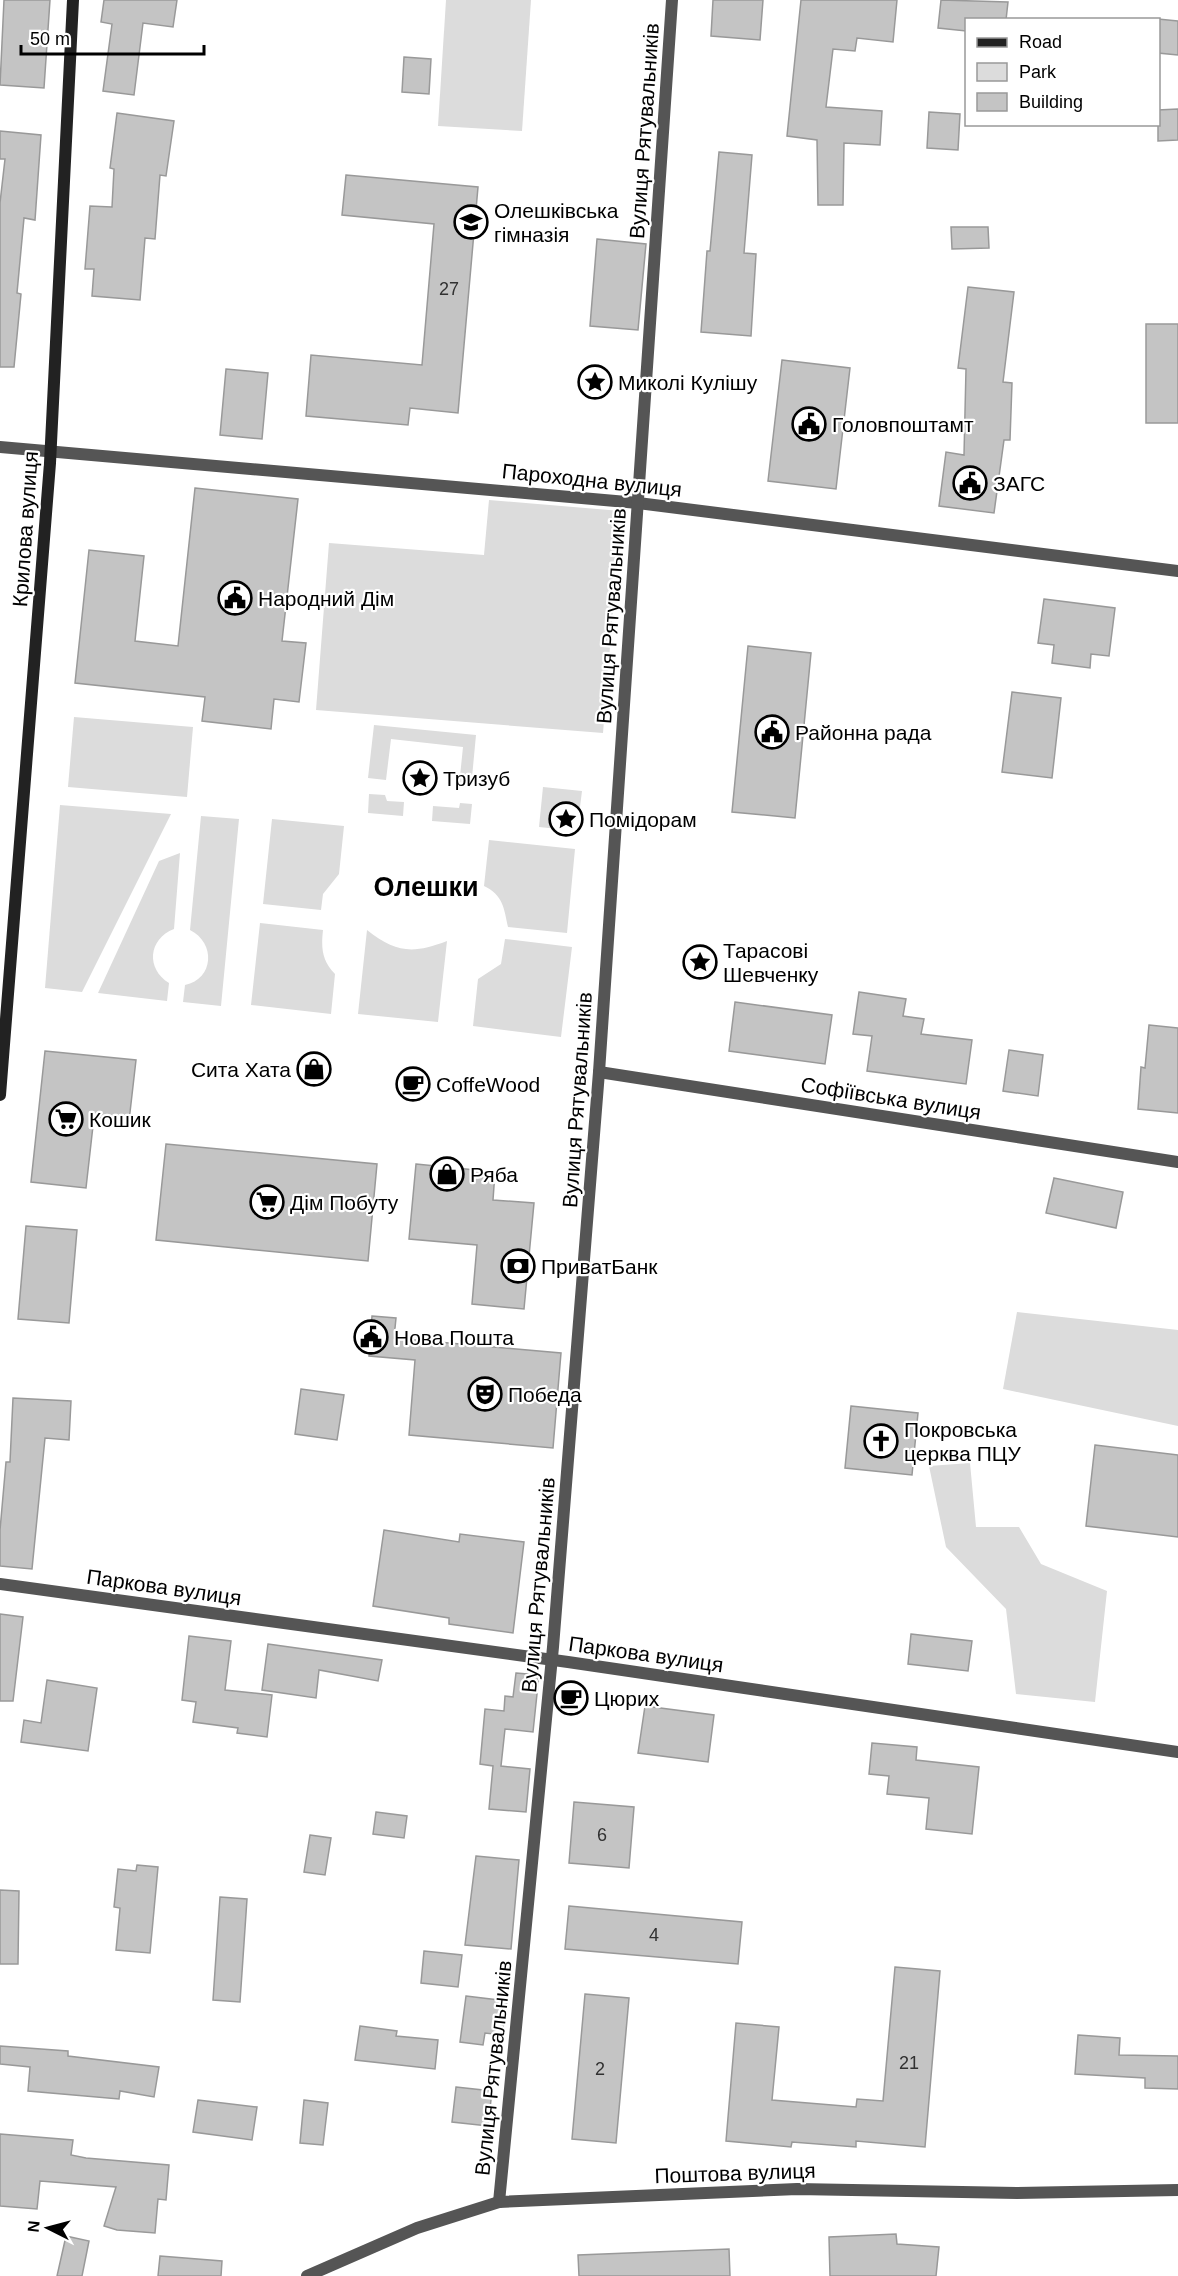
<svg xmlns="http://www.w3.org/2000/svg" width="1178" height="2276" font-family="Arial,sans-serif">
  <rect width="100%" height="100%" fill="#fff"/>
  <g fill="#dcdcdc">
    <path d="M446,0h85l-9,131 -84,-5z"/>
    <path d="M489,500l132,11 -18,222 -287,-23 13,-167 155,12z"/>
    <path d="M74,717l119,10 -6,70 -119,-10z"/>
    <path d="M374,725l102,10 -5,53 -12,-2 4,-39 -72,-8 -5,41 -18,-2z"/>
    <path d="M543,787l39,4 -5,40 -38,-4z"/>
    <path d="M369,794l16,1 2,6 17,1 -1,14 -35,-3z"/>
    <path d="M460,803l12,1 -2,20 -38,-3 1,-15 26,2z"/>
    <path d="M60,805l111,9 -89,178 -37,-4z"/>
    <path d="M201,816l38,3 -18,187 -38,-4 2,-17c29,-6 31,-42 5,-55z"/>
    <path d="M272,819l72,7 -5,48 -16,20 -2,16 -58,-6z"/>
    <path d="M489,840l86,9 -8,84 -59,-6c-4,-19 -5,-32 -24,-41z"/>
    <path d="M180,853l-6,76c-26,10 -28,40 -5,54l-2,18 -69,-8 61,-132z"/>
    <path d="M260,923l63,7c-2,19 -1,30 12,44l-4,40 -80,-9z"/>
    <path d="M367,930c29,23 46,24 80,11l-9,81 -80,-8z"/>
    <path d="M505,939l67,8 -11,90 -88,-11 5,-47 23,-15z"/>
    <path d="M1017,1312l161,18v96l-175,-37z"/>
    <path d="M970,1463l6,64h43l22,37 66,27 -12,111 -79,-8 -10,-85 -60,-62 -17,-81z"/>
  </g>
  <g fill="#c4c4c4" stroke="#999" stroke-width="1.5">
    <path d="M4,0h46l-6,88 -44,-3z"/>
    <path d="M104,0h73l-4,27 -30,-4 -9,72 -31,-4 9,-67 -11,-2z"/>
    <path d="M713,0h50l-3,40 -49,-4z"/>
    <path d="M801,0h96l-4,42 -36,-4 -2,13 -22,-2 -7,58 56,4 -2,34 -36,-2 -1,62h-25l-1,-65 -30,-4z"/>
    <path d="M941,0l67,2 -2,18h-40v11l-28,-3z"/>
    <path d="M1158,19l20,2v34l-20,-2z"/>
    <path d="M404,57l27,2 -2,35 -27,-2z"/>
    <path d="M1178,109v31l-20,1v-31z"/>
    <path d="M929,112l31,2 -2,36 -31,-2z"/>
    <path d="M117,113l57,8 -8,55 -6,-1 -5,64 -10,-1 -5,62 -48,-4 2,-27h-9l5,-63 22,1 2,-38 -4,-1z"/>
    <path d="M0,131l41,4 -6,85 -11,-2 -7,75 4,1 -7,73h-14v-164l5,-44h-5z"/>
    <path d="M719,152l33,3 -8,98 12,1 -5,82 -50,-4 6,-81h3z"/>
    <path d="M346,175l132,12 -20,226 -48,-5 -2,17 -102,-9 5,-61 111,10 12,-141 -92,-9z"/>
    <path d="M951,227h37l1,21 -37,1z"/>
    <path d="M597,239l49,5 -8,86 -48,-4z"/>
    <path d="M968,287l46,5 -11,90 9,1 -2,57h-6l-10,73 -55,-7 7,-54 18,3 2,-86 -8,-1z"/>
    <rect x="1146" y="324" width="32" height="99"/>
    <path d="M782,360l68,8 -14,121 -68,-8z"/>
    <path d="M226,369l42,4 -6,66 -42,-4z"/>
    <path d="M195,488l103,11 -16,142 24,2 -7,59 -25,-3 -3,30 -69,-8 3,-24 -130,-14 14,-133 55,6 -9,85 43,5z"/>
    <path d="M1044,599l71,9 -6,48 -18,-2 -1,14 -38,-5 2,-18 -16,-2z"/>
    <path d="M748,646l63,7 -16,165 -63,-6z"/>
    <path d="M1012,692l49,6 -9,80 -50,-6z"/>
    <path d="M859,992l47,7 -3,17 21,3 -3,15 51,6 -6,44 -99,-13 5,-35 -19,-2z"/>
    <path d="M735,1002l97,13 -7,49 -96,-13z"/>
    <path d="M1149,1025l29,3v85l-40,-4 3,-42 4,1z"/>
    <path d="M1009,1050l34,5 -5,41 -35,-5z"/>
    <path d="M45,1051l91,9 -7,61 -35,-4 -8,71 -55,-6z"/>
    <path d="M166,1144l211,20 -9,97 -212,-21z"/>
    <path d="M416,1164l79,8 -2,28 41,3 -10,106 -52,-5 5,-59 -68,-6z"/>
    <path d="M1054,1178l69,14 -7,36 -70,-15z"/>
    <path d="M26,1226l51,4 -8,93 -51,-4z"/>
    <path d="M372,1316l24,2 -2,20 167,15 -8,95 -144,-13 6,-75 -46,-4z"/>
    <path d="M301,1389l43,6 -7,45 -42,-6z"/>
    <path d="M13,1398l58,3 -2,39 -24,-2 -13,131 -32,-3v-36l6,-68h4z"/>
    <path d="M851,1406l67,7 -6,62 -67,-7z"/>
    <path d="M1095,1445l83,10v82l-92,-11z"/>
    <path d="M384,1530l75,12 1,-8 64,8 -11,91 -64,-9v-6l-76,-12z"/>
    <path d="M0,1614l23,3 -10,84h-13z"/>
    <path d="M911,1634l61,7 -4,30 -60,-7z"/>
    <path d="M189,1636l42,5 -6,49 47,5 -5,42 -30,-4 1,-5 -45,-6 3,-20 -14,-2z"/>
    <path d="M268,1644l114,16 -4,21 -59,-11 -3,28 -54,-8z"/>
    <path d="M516,1673l23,2 -6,57 -28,-3 -4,37 29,3 -4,43 -37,-3 4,-43 -13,-2 5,-55 19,2 1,-15 8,1z"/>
    <path d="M47,1680l50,8 -9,63 -67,-9 3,-22 17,3z"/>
    <path d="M645,1706l69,9 -6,47 -70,-9z"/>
    <path d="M872,1743l45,4 -1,13 63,7 -7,67 -46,-5 3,-31 -42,-4 2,-18 -20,-2z"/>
    <path d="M574,1802l60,5 -5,61 -60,-5z"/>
    <path d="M376,1812l31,4 -3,22 -31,-4z"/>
    <path d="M310,1835l21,3 -6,37 -21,-3z"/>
    <path d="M476,1856l43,4 -8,89 -46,-4z"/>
    <path d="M137,1865l21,2 -8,86 -34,-3 4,-42 -6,-1 4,-38 18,2z"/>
    <path d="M0,1890l19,1 -1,73h-18z"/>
    <path d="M220,1897l27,2 -7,103 -27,-2z"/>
    <path d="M569,1906l173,16 -4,42 -173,-15z"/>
    <path d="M424,1951l38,4 -4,32 -37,-4z"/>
    <path d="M895,1967l45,4 -15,176 -69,-6v6l-64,-5 -1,5 -65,-6 10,-118 43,4 -7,73 84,7 1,-8 26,2z"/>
    <path d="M585,1994l44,4 -13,145 -44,-4z"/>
    <path d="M466,1996l41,5 -5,34 -17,-2 -2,12 -23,-3z"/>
    <path d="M360,2026l37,5 -1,5 42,4 -3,29 -80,-9z"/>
    <path d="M1078,2035l42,3 -1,17 59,1v33l-33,-1v-10l-70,-4z"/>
    <path d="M0,2046l68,5v5l91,11 -5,30 -34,-6 -1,8 -91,-8 2,-24 -30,-3z"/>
    <path d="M456,2087l36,4 -4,35 -36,-4z"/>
    <path d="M198,2100l59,7 -5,33 -59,-8z"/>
    <path d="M304,2100l24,3 -5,42 -23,-2z"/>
    <path d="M0,2134l73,6 -2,15 15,3 83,7 -3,35 -8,-1 -3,34 -38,-3 -13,-4 12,-39 -76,-6 -3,28 -37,-3z"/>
    <path d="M896,2234l1,10 42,3 -3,29h-106l-1,-39z"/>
    <path d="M66,2236l23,5 -7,35h-25z"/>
    <path d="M729,2249l1,27h-151l-1,-21z"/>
    <path d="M160,2256l62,5 -1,15h-63z"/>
  </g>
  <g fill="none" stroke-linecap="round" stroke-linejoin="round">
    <g stroke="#555" stroke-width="12">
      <path d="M0,447l638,56 540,68"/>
      <path d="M599,1072l579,90"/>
      <path d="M0,1584l568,78 610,90"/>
      <path d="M499,2202l54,-555 46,-575 73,-1072"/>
      <path d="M307,2276l110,-48 82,-26 298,-13 220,4 161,-3"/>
    </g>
    <path stroke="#222" stroke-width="12" d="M0,1095l50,-632 23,-463"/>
  </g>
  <defs>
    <g id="school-ring" transform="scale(1.725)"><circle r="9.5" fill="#fff" stroke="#000" stroke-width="1.5"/><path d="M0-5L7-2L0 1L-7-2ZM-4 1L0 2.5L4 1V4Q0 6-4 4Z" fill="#000"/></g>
    <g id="sight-ring" transform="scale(1.725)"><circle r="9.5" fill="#fff" stroke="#000" stroke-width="1.5"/><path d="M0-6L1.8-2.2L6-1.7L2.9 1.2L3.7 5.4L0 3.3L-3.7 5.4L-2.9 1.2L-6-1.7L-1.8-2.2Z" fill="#000"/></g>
    <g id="civic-ring" transform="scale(1.725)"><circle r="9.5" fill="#fff" stroke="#000" stroke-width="1.5"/><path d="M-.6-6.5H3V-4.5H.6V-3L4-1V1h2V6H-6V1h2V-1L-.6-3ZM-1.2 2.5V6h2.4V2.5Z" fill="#000"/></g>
    <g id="shop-ring" transform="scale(1.725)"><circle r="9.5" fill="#fff" stroke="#000" stroke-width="1.5"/><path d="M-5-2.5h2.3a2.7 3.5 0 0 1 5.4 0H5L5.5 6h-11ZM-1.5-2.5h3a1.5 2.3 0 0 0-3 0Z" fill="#000"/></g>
    <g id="cafe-ring" transform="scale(1.725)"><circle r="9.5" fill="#fff" stroke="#000" stroke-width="1.5"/><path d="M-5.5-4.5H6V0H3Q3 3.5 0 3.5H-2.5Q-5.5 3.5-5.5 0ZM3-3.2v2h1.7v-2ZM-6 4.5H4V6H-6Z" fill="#000"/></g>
    <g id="supermarket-ring" transform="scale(1.725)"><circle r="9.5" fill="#fff" stroke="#000" stroke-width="1.5"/><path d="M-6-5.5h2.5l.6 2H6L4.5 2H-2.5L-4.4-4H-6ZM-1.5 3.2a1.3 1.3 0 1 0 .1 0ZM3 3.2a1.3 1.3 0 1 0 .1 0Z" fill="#000"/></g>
    <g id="bank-ring" transform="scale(1.725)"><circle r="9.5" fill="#fff" stroke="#000" stroke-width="1.5"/><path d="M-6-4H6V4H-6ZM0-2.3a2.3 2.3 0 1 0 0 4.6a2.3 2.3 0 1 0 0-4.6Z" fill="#000"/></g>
    <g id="theatre-ring" transform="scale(1.725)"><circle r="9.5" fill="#fff" stroke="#000" stroke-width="1.5"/><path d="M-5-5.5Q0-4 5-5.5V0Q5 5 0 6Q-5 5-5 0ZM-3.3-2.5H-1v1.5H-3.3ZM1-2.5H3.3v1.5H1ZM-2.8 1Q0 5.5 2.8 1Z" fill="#000"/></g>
    <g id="church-ring" transform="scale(1.725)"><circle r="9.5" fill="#fff" stroke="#000" stroke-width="1.5"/><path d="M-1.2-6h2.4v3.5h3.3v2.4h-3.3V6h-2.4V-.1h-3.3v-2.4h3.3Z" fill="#000"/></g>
  </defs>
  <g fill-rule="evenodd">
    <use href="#school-ring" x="471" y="222"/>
    <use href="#sight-ring" x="595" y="382"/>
    <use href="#civic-ring" x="809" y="424"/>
    <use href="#civic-ring" x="970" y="483"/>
    <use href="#civic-ring" x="235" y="598"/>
    <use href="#civic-ring" x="772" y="732"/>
    <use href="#sight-ring" x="420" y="778"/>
    <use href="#sight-ring" x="566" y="819"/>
    <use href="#sight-ring" x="700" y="962"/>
    <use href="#shop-ring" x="314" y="1069"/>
    <use href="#cafe-ring" x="413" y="1084"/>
    <use href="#supermarket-ring" x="66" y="1119"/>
    <use href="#shop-ring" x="447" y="1174"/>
    <use href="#supermarket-ring" x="267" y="1202"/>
    <use href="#bank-ring" x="518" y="1266"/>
    <use href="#civic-ring" x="371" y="1337"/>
    <use href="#theatre-ring" x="485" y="1394"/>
    <use href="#church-ring" x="881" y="1441"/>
    <use href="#cafe-ring" x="571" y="1698"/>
  </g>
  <g text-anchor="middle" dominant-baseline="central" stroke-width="4.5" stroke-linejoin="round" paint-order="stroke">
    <g font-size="18" fill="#313131">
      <text x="449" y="289">27</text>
      <text x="602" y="1835">6</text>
      <text x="654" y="1935">4</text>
      <text x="909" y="2063">21</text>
      <text x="600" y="2069">2</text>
    </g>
    <g font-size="21" fill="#000" stroke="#fff">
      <text transform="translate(644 131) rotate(-86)">Вулиця Рятувальників</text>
      <text transform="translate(592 480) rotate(6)">Пароходна вулиця</text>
      <text transform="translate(25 529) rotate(-86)">Крилова вулиця</text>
      <text transform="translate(611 616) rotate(-86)">Вулиця Рятувальників</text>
      <text transform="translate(891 1098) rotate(9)">Софіївська вулиця</text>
      <text transform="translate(577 1100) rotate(-86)">Вулиця Рятувальників</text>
      <text transform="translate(538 1585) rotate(-85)">Вулиця Рятувальників</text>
      <text transform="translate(164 1587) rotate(8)">Паркова вулиця</text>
      <text transform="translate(646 1654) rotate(8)">Паркова вулиця</text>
      <text transform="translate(493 2068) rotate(-84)">Вулиця Рятувальників</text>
      <text transform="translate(735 2173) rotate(-2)">Поштова вулиця</text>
    </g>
    <g font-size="21" fill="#000" stroke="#fff" text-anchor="start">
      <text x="494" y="210">Олешківська<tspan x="494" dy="24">гімназія</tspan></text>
      <text x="618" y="382">Миколі Кулішу</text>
      <text x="832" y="424">Головпоштамт</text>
      <text x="993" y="483">ЗАГС</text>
      <text x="258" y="598">Народний Дім</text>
      <text x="795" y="732">Районна рада</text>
      <text x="443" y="778">Тризуб</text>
      <text x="589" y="819">Помідорам</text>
      <text x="723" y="950">Тарасові<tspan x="723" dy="24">Шевченку</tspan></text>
      <text x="291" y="1069" text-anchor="end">Сита Хата</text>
      <text x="436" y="1084">CoffeWood</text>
      <text x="89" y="1119">Кошик</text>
      <text x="470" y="1174">Ряба</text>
      <text x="290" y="1202">Дім Побуту</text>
      <text x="541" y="1266">ПриватБанк</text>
      <text x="394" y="1337">Нова Пошта</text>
      <text x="508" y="1394">Победа</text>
      <text x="904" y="1429">Покровська<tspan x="904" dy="24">церква ПЦУ</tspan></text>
      <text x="594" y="1698">Цюрих</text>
    </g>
    <g font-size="27" font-weight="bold" fill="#000" stroke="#fff">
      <text x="426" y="887">Олешки</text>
    </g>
  </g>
  <rect x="965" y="18" width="195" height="108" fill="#ffffff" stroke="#999999" stroke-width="1.5"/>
  <rect x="977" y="38" width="30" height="9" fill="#222222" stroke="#999999" stroke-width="1.5"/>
  <text x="1019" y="48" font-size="18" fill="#000000">Road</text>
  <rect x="977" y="63" width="30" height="18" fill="#dcdcdc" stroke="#999999" stroke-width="1.5"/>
  <text x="1019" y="78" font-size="18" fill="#000000">Park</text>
  <rect x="977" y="93" width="30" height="18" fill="#c4c4c4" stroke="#999999" stroke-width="1.5"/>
  <text x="1019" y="108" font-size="18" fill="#000000">Building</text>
  <g transform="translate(48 2228) rotate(276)" stroke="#ffffff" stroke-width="4.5" paint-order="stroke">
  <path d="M0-4.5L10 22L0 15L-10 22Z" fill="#000000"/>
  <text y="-9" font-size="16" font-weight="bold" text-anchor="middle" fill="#000000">N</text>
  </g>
  <path d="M21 45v9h183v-9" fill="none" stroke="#000000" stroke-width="3"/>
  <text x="30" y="45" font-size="18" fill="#000000" stroke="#ffffff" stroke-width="4.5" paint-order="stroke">50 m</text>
</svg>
